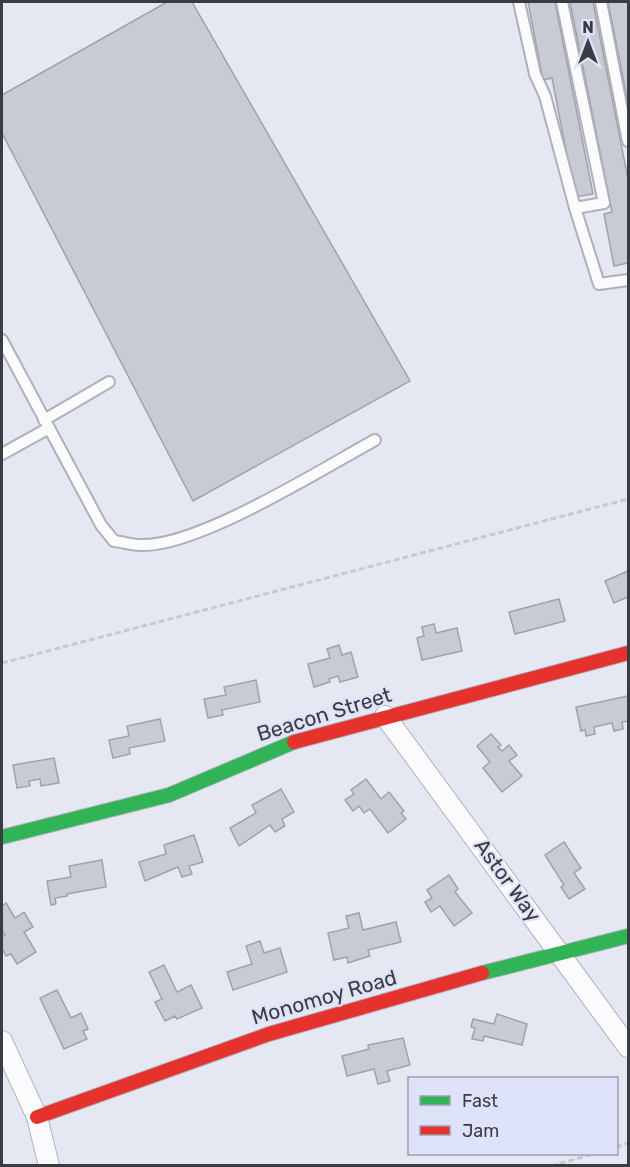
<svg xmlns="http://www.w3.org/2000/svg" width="630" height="1167" font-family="Rubik,sans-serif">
  <rect width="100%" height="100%" fill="#e5e7f3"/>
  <g fill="#c8cad4" stroke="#a0a2ab" stroke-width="1.5">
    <path d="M167,2h25l218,379 -217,120 -191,-368v-38z"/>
    <path d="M528,2h27l38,192 -18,3 -23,-119 -9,2z"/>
    <path d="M570,2h23l35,177v84l-14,3 -10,-52 8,-2z"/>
    <path d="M608,2h20v101z"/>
    <path d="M628,571v26l-14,6 -9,-22z"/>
    <path d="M559,599l6,22 -50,13 -6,-22z"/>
    <path d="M434,624l2,9 21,-5 5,23 -40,9 -5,-22 7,-2 -2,-9z"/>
    <path d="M339,645l3,10 9,-3 7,25 -18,5 -2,-6 -9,3 1,3 -16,5 -6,-23 22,-6 -3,-9z"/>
    <path d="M256,680l4,22 -38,8 1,5 -15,3 -4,-19 22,-4 -2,-8z"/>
    <path d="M628,696v25l-6,1 1,7 -9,2 -2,-8 -18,4 1,7 -9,2 -1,-6 -4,1 -5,-24z"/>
    <path d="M160,719l5,22 -36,7 1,6 -17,4 -4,-18 20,-4 -2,-10z"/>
    <path d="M491,734l10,11 -3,2 4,4 7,-6 8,10 -8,6 13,15 -20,16 -19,-24 7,-6 -13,-16z"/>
    <path d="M54,758l5,25 -18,3 -1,-7 -11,2 1,5 -13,2 -4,-23z"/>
    <path d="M366,779l15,20 8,-7 15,19 -3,2 5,6 -18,14 -18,-24 -6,4 -5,-7 -6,5 -8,-11 9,-6 -3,-4z"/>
    <path d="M281,789l13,23 -12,7 3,7 -10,6 -5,-7 -31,21 -9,-18 26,-15 -4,-8z"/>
    <path d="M194,835l9,27 -14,4 3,8 -10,3 -4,-10 -33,14 -6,-19 27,-8 -2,-9z"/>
    <path d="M564,842l17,26 -7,5 11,16 -16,10 -8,-12 3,-2 -19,-30z"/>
    <path d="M102,860l4,27 -39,7v2l-12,2 1,6 -5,1 -4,-24 24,-4 -2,-11z"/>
    <path d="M449,875l9,14 -3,3 17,21 -18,13 -14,-20 -9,6 -6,-10 7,-4 -5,-8z"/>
    <path d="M6,903l9,15 9,-6 9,15 -9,5 12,20 -19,12 -6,-10 -5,2 -4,-8v-11l3,-2 -3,-5v-24z"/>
    <path d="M359,913l4,17 33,-8 5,20 -33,8 2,6 -13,4 -9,3 -1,-6 -13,3 -6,-27 21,-5 -3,-12z"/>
    <path d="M260,941l4,12 16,-5 7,24 -54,18 -6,-18 25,-8 -6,-18z"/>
    <path d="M164,965l13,27 14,-7 11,23 -25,11 -2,-3 -10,5 -10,-19 7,-3 -13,-27z"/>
    <path d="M57,990l14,28 10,-5 7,16 -5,2 4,8 -23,10 -24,-51z"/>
    <path d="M497,1014l30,10 -5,21 -38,-9 -1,5 -11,-2 3,-11 -4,-1 2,-8 21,5z"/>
    <path d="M403,1038l7,27 -23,6 3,10 -12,3 -4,-15 -27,7 -5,-20 27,-7 -1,-4z"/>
  </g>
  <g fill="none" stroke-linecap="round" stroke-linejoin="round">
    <g stroke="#afb1ba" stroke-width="14">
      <g id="lane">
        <path d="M519,2l16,72 10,22 30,112 24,76 29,-4"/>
        <path d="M562,2l42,201 -29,5"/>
        <path d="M601,2l27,139"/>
        <path d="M2,340l99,185 13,16c9,1 18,4 27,4 57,2 181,-76 234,-105"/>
        <path d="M44,420l65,-38"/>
        <path d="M2,454l47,-26"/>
      </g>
    </g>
    <g stroke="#afb1ba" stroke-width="22">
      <g id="street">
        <path d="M385,716l243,331"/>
        <path d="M2,1041l35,76 12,49"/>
      </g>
    </g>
    <g stroke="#afb1ba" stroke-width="16">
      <g id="fast">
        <path d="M2,837l167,-42 125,-53"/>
        <path d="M482,973l146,-37"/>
      </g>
    </g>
    <g stroke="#afb1ba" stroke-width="16">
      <g id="jam">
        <path d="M294,742l334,-89"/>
        <path d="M37,1117l232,-83 213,-61"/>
      </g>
    </g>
    <g stroke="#c8cacd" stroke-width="3" stroke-dasharray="6 3" stroke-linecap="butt">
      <path d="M2,663l626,-164"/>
      <path d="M616,1147l12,-4"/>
      <path d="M551,1166l42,-12"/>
    </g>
    <use href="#lane" stroke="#fbfbfd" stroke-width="10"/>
    <use href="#street" stroke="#fbfbfd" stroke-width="20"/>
    <use href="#fast" stroke="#30b455" stroke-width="14"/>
    <use href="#jam" stroke="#e5322d" stroke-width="14"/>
  </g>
  <g text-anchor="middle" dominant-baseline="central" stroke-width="4.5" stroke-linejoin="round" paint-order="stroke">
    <g font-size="21" fill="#3a3c44" stroke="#dfe3f9">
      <text transform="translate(324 714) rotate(-17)">Beacon Street</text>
      <text transform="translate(508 880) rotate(54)">Astor Way</text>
      <text transform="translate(324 997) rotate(-16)">Monomoy Road</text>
    </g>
  </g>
  <rect width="630" height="1167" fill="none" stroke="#3a3c44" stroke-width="6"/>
  <rect x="408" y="1077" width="210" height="78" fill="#dfe3f9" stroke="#9da0b1" stroke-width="1.5"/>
  <rect x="420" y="1096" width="30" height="9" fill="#30b455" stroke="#9da0b1" stroke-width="1.5"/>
  <text x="462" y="1107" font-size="18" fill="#3a3c44">Fast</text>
  <rect x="420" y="1126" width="30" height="9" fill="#e5322d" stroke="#9da0b1" stroke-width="1.5"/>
  <text x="462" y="1137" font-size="18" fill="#3a3c44">Jam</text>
  <g transform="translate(588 42)" stroke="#dfe3f9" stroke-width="4.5" paint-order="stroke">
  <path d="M0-4.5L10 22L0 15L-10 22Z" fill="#3a3c44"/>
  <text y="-9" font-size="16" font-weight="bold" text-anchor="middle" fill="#3a3c44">N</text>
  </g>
</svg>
